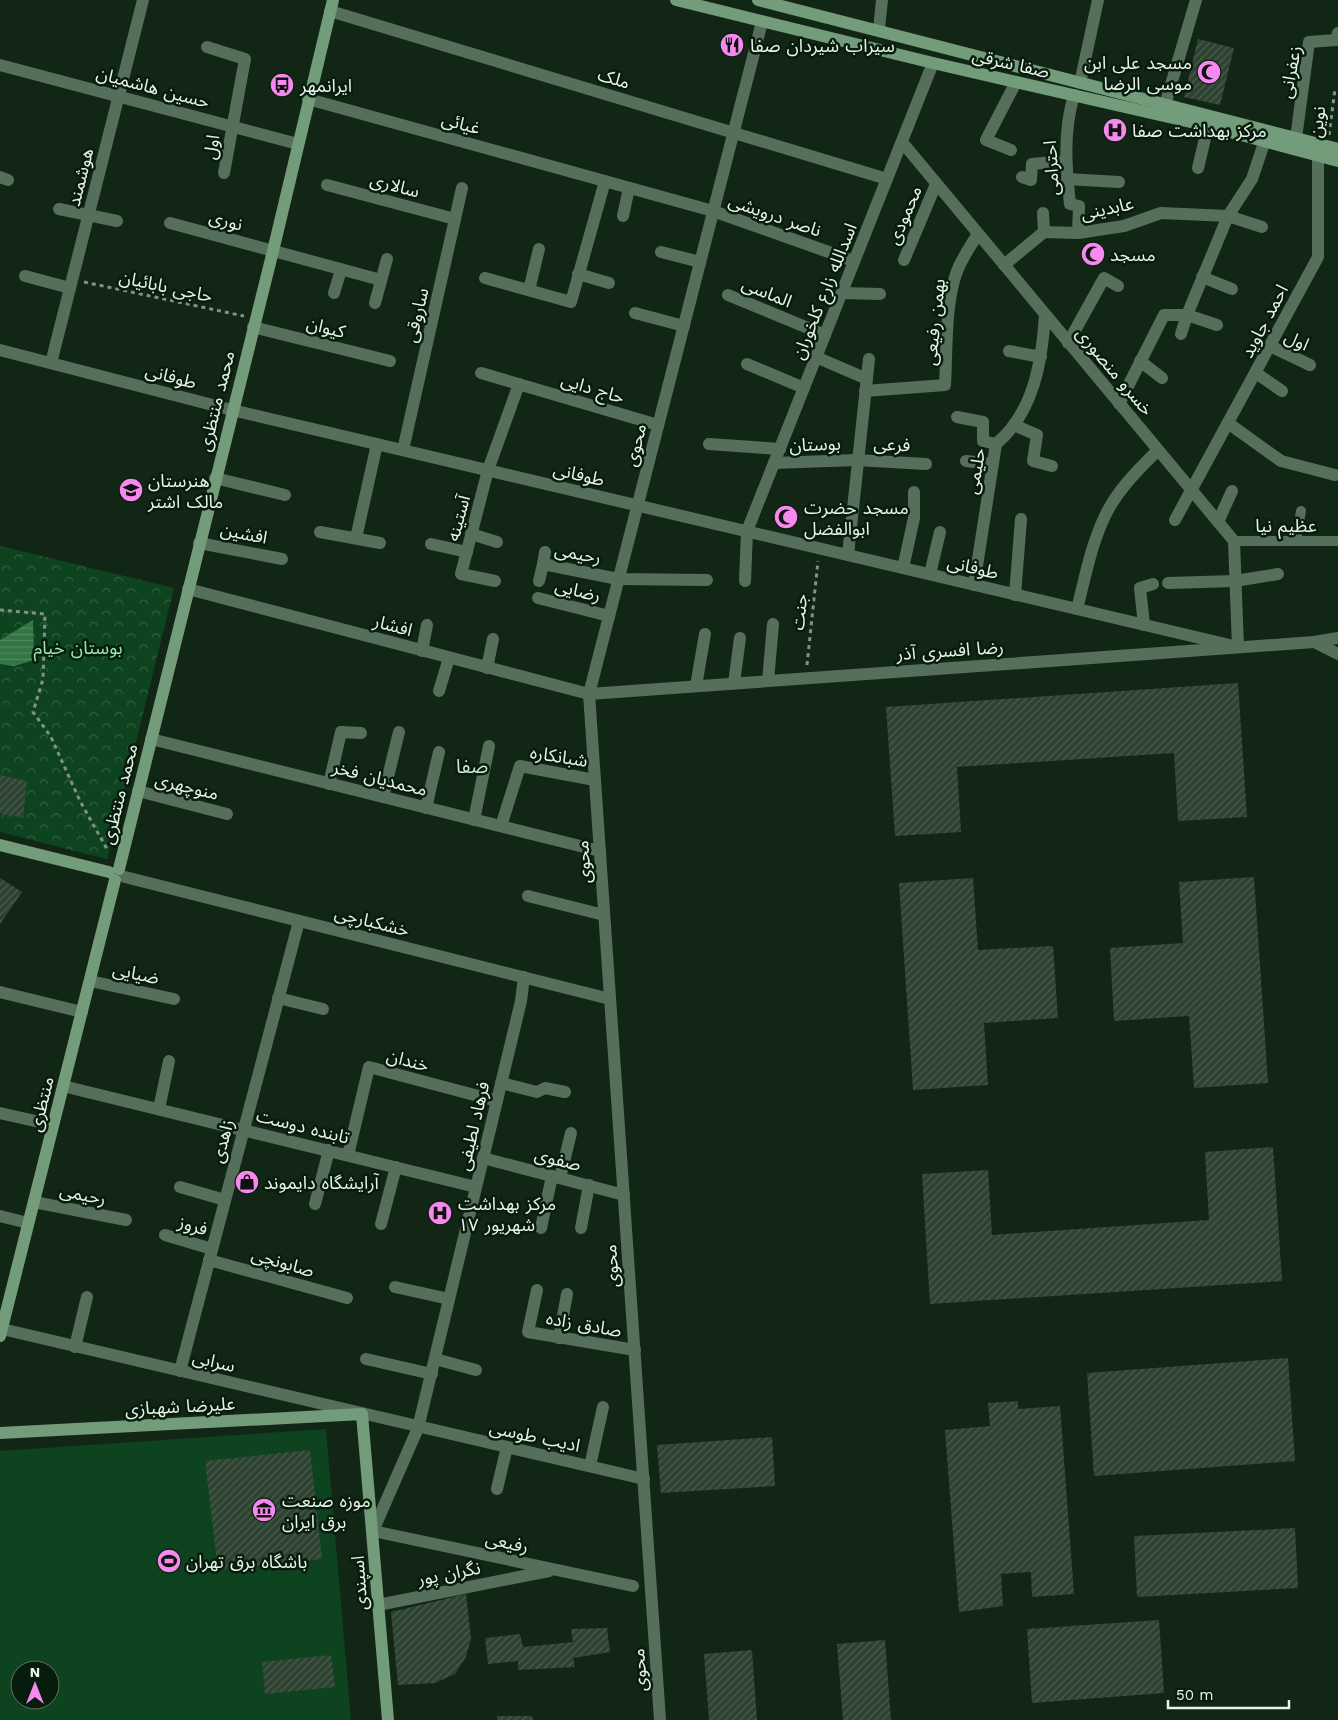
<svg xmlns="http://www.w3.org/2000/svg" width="1338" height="1720" font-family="'Work Sans','Noto Sans Arabic',sans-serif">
  <defs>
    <pattern id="park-crowns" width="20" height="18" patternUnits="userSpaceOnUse" patternTransform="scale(1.25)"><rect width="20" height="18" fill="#0e431f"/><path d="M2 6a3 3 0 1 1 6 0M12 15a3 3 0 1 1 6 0" fill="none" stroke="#315f40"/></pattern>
    <pattern id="water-rules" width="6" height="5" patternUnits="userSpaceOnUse" patternTransform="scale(1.25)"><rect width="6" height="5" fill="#337544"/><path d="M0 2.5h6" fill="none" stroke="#51895f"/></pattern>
    <pattern id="building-hatch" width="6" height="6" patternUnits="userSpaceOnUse" patternTransform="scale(1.25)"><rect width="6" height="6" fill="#2d4231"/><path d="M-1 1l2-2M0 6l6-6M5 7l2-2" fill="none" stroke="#4b5e4f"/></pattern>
  </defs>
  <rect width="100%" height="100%" fill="#122616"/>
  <path fill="url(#park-crowns)" d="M0,546l174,42 -67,271 -107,-27z"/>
  <path fill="#0e431f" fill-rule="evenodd" d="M326,1429l25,291h-351v-269zM20,1670h30v30h-30z"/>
  <path fill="url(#water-rules)" d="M33,620l1,40 -20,6 -14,-2v-24z"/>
  <g fill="url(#building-hatch)">
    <path d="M1198,39l36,9 -14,57 -36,-8z"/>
    <path d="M1238,683l9,134 -69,4 -4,-68 -217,14 4,65 -66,4 -9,-129z"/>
    <path d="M0,775l27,6 -4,37 -23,-5z"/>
    <path d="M1254,877l14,206 -74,5 -5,-72 -75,5 -4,-73 73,-5 -4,-61z"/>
    <path d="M0,878l22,14 -22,32z"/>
    <path d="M973,878l5,72 75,-4 5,72 -74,5 4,62 -75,5 -14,-207z"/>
    <path d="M1273,1147l9,134 -352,23 -8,-130 66,-4 4,65 217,-15 -4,-68z"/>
    <path d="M1288,1358l7,103 -201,15 -7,-103z"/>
    <path d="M1018,1401v8l42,-3 14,188 -42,3 -1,-25 -30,2 2,32 -44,6 -14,-182 45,-4 -2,-23z"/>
    <path d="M772,1437l3,49 -114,7 -4,-48z"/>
    <path d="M310,1450l12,109 -104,11 -13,-109z"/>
    <path d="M1295,1528l3,60 -161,9 -3,-61z"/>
    <path d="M466,1594l5,45 -5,18 -11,17 -20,9 -37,2 -7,-73z"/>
    <path d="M1159,1620l5,73 -132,10 -5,-74z"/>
    <path d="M607,1628l3,24 -37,6 2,9 -57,3v-9l-30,3 -3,-26 35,-4 3,13 50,-5 -2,-13z"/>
    <path d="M885,1640l6,80h-48l-6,-76z"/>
    <path d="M752,1650l5,70h-48l-5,-66z"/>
    <path d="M331,1655l4,32 -70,7 -3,-32z"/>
    <path d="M497,1716h35l1,4h-36z"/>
  </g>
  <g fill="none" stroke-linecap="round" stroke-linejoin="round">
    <g stroke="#829385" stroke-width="3" stroke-dasharray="4 4" stroke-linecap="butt">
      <path d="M1329,135l6,-46"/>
      <path d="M84,282l160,34"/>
      <path d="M0,610l45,4 -2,65 -10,33 18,25 29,64 28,50"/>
      <path d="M807,665l11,-104"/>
    </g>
    <g stroke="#556f5a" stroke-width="10">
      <path d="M1234,541h104"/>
      <path d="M1296,541l5,-30"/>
    </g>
    <g stroke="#556f5a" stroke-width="12">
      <path d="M330,11l557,168"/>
      <path d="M879,29l3,-29"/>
      <path d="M207,47l38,12 -21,114"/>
      <path d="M0,65l298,79"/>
      <path d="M1080,83l18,-83"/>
      <path d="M1074,95c-11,37 -8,72 -4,109l9,2 -1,27"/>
      <path d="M308,99l405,112 141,50"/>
      <path d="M1165,105l31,-105"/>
      <path d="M1296,138l13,-96 27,-2 2,-7"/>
      <path d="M1011,150l-25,-10 30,-58"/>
      <path d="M1198,168l10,-42"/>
      <path d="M0,177l8,3"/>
      <path d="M1022,177l9,3 1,-16 33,-3"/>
      <path d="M1067,179l52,3"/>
      <path d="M327,185l128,34"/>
      <path d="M59,209l58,12"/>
      <path d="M1043,213l1,19"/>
      <path d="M623,216l6,-28"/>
      <path d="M170,223l211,57"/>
      <path d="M661,252l39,10"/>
      <path d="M904,260l32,-76"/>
      <path d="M1004,265l40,-33 34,1 46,-7 37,-13 67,3 24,-37 13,-39"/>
      <path d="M578,274l31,9"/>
      <path d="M25,276l45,12"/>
      <path d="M1202,277l30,12"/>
      <path d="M485,278l86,24 34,-121"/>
      <path d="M529,290l10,-41"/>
      <path d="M334,293l7,-23"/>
      <path d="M842,293l38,1"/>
      <path d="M728,295l97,40"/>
      <path d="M375,303l12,-44"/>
      <path d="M635,313l49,13"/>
      <path d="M253,327l137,34"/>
      <path d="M1181,334l6,-19 30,10"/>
      <path d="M1068,343l36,-65 14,8"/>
      <path d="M1270,346l40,19"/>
      <path d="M0,350l232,60 1006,237 -4,-106 -332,-399"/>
      <path d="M1009,351l32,6"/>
      <path d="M816,357l51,22"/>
      <path d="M1140,361l22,17"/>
      <path d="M51,363l92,-363"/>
      <path d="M747,364l57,24"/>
      <path d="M481,373l177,52"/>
      <path d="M1256,373l26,18"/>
      <path d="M865,391l80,-6c2,-33 0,-79 11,-111 5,-15 14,-27 22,-40"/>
      <path d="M1119,404l45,-89h23l41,-99 34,11"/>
      <path d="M957,417l26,5v19l13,3"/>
      <path d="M1228,423l53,38 54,14"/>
      <path d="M1014,425l23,10 -4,26 19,5"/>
      <path d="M709,444l71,5"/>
      <path d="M403,450l59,-262"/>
      <path d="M966,461l27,3"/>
      <path d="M774,463l82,-3 70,4"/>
      <path d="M215,478l70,17"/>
      <path d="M1175,520l143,-263v-102"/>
      <path d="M1218,522l14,-31"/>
      <path d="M320,532l60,11"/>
      <path d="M471,534l26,8"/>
      <path d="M356,538l21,-94"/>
      <path d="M199,543l83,16"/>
      <path d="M431,544l36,8"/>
      <path d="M545,552l-2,12 75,15 89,1"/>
      <path d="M848,555l21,-196"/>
      <path d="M903,568l11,-50v-26"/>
      <path d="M930,574l10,-42"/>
      <path d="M495,581l-34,-7 27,-104 31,-86"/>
      <path d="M539,581l4,-17"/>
      <path d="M745,581l2,-50 186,-468"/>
      <path d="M1168,583l67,-2 43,-7"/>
      <path d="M974,585l22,-141c38,-31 46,-84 49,-129"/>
      <path d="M188,589l401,105 725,-52"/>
      <path d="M1015,595l6,-76"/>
      <path d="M538,598l71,18"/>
      <path d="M1077,609c8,-31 14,-64 28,-93 12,-26 33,-46 53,-66"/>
      <path d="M1144,625l-4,-37 13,-4"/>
      <path d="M1338,638l-24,4 24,12"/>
      <path d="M422,651l5,-26"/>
      <path d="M487,668l6,-29"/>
      <path d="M768,681l5,-57"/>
      <path d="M734,683l6,-45"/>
      <path d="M696,686l9,-52"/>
      <path d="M439,691l10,-33"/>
      <path d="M151,739l449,112"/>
      <path d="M329,784l12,-52 20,1"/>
      <path d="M138,791l89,23"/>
      <path d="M383,797l16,-65"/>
      <path d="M426,808l13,-56"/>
      <path d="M474,820l15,-74"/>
      <path d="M501,826l19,-60 75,14"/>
      <path d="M125,877l485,122"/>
      <path d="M528,896l76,19"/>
      <path d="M524,977l-3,24 -103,427 -45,103 260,55"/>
      <path d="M90,981l84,18"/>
      <path d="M0,992l82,20"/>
      <path d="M278,998l45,11"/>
      <path d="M501,1083l36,9 8,-4 20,4"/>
      <path d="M63,1086l413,101"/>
      <path d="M159,1109l10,-48"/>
      <path d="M0,1113l53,12"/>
      <path d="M348,1155l21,-88 128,34"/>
      <path d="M483,1158l141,37"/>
      <path d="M560,1178l11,-45"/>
      <path d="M180,1187l45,13"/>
      <path d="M34,1202l92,18"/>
      <path d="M315,1204l14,-54"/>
      <path d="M0,1216l28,7"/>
      <path d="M381,1224l15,-57"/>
      <path d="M541,1228l11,-52"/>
      <path d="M581,1228l8,-43"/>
      <path d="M165,1235l47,14"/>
      <path d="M209,1260l138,38"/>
      <path d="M395,1287l54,12"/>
      <path d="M537,1290l-9,42 107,18"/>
      <path d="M2,1329l642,150"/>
      <path d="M559,1338l8,-44"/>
      <path d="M75,1347l12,-50"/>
      <path d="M366,1359l66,15"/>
      <path d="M435,1359l41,11"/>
      <path d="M180,1371l119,-450"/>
      <path d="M590,1466l13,-59"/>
      <path d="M497,1489l10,-42"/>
      <path d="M378,1605l171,-34"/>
      <path d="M660,1720l-71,-1026 173,-672"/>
    </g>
    <g stroke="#729c7a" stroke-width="12">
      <path d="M676,0l257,63 275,63 130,35"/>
      <path d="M758,0l580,149"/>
      <path d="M0,845l109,27"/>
      <path d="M119,869l154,-618 60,-251"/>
      <path d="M0,1336l115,-456"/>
      <path d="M0,1433l362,-19 26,306"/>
    </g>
  </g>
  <defs>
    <g id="restaurant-disc" transform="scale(1.25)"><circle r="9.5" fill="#f689ee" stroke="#081c0d"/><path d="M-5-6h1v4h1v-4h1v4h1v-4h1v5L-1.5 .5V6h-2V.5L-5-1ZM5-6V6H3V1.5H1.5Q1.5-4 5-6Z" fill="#111"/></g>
    <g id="mosque-disc" transform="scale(1.25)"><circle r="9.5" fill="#f689ee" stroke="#081c0d"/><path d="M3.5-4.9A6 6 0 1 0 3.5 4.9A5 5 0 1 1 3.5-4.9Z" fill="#111"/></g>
    <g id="bus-disc" transform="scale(1.25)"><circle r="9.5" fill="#f689ee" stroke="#081c0d"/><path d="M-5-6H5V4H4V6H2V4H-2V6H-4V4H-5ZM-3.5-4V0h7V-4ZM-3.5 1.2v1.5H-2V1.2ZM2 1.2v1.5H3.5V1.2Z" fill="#111"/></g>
    <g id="hospital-disc" transform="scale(1.25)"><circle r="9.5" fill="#f689ee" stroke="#081c0d"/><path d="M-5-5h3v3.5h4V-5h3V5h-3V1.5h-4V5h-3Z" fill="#111"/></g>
    <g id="school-disc" transform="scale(1.25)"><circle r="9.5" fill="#f689ee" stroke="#081c0d"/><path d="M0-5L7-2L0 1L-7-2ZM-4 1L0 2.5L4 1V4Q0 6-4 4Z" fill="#111"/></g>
    <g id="shop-disc" transform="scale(1.25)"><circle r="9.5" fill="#f689ee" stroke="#081c0d"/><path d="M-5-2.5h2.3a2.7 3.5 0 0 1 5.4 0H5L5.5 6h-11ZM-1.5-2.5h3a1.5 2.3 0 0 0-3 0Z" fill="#111"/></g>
    <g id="museum-disc" transform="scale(1.25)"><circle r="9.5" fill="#f689ee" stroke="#081c0d"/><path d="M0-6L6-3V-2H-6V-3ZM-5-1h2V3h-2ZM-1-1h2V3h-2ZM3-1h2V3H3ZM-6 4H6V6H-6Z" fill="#111"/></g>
    <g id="stadium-disc" transform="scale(1.25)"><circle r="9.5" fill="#f689ee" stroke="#081c0d"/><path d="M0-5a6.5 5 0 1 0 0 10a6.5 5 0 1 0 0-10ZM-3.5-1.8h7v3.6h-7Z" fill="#111"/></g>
  </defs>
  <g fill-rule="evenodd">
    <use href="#restaurant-disc" x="732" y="45"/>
    <use href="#mosque-disc" x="1209" y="72"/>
    <use href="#bus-disc" x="282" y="85"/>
    <use href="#hospital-disc" x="1115" y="130"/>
    <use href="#mosque-disc" x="1093" y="254"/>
    <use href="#school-disc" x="131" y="490"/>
    <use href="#mosque-disc" x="786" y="517"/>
    <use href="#shop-disc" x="247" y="1182"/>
    <use href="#hospital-disc" x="440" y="1213"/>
    <use href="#museum-disc" x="264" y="1510"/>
    <use href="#stadium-disc" x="169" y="1561"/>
  </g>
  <g text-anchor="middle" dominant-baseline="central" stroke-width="5" stroke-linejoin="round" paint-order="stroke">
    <g font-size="18" fill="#e7f4e9" stroke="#081c0d" text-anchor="start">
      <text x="750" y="45">سیراب شیردان صفا</text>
      <text x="1192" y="62" text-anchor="end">مسجد علی ابن<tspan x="1192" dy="21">موسی الرضا</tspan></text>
      <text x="300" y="85">ایرانمهر</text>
      <text x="1132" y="130">مرکز بهداشت صفا</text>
      <text x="1110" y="254">مسجد</text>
      <text x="148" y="480">هنرستان<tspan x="148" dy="21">مالک اشتر</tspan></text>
      <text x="804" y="507">مسجد حضرت<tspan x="804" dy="21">ابوالفضل</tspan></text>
      <text x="264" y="1182">آرایشگاه دایموند</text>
      <text x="458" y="1203">مرکز بهداشت<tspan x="458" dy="21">۱۷ شهریور</tspan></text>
      <text x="282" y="1500">موزه صنعت<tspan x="282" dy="21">برق ایران</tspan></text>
      <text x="186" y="1561">باشگاه برق تهران</text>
    </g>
    <g font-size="18" fill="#e7f4e9" stroke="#081c0d">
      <text transform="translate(1011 63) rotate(13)">صفا شرقی</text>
      <text transform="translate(1290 72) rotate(-79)">زعفرانی</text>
      <text transform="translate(614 78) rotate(17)">ملک</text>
      <text transform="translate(153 87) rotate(15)">حسین هاشمیان</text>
      <text transform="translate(1317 122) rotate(-83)">نوین</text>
      <text transform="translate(461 123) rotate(15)">غیائی</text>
      <text transform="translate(211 147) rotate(-81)">اول</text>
      <text transform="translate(1051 168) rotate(-93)">احترامی</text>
      <text transform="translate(80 177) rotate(-76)">هوشمند</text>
      <text transform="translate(395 185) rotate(15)">سالاری</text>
      <text transform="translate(1107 208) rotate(-12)">عابدینی</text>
      <text transform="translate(775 215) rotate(19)">ناصر درویشی</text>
      <text transform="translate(904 215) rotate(-67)">محمودی</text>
      <text transform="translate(226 220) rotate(15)">نوری</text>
      <text transform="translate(166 286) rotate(12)">حاجی بابائیان</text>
      <text transform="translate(824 291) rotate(-68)">اسدالله زارع کلخوران</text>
      <text transform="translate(767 292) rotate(22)">الماسی</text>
      <text transform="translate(416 315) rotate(-77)">ساروقی</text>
      <text transform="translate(1264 321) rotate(-62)">احمد جاوید</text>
      <text transform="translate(934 322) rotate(-84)">بهمن رفیعی</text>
      <text transform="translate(326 327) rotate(14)">کیوان</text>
      <text transform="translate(1297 340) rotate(25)">اول</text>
      <text transform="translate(1115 371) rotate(50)">خسرو منصوری</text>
      <text transform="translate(171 376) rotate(15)">طوفانی</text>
      <text transform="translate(593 388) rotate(17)">حاج دایی</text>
      <text transform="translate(216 401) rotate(-76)">محمد منتظری</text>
      <text transform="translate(815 444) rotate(-2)">بوستان</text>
      <text transform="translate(892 444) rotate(3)">فرعی</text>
      <text transform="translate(635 445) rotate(-76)">محوی</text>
      <text transform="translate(975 471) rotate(-80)">حلیمی</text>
      <text transform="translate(579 474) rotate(13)">طوفانی</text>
      <text transform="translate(458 518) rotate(-75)">آستینه</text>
      <text x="1286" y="525">عظیم نیا</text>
      <text transform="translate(244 533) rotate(11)">افشین</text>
      <text transform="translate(578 553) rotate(11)">رحیمی</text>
      <text transform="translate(973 567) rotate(13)">طوفانی</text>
      <text transform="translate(578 590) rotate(14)">رضایی</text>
      <text transform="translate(799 612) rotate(-84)">جنت</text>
      <text transform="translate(393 625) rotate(15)">افشار</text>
      <text transform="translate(950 650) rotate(-4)">رضا افسری آذر</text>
      <text transform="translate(559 756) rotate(9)">شبانکاره</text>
      <text transform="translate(380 778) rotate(14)">محمدیان فخر</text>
      <text transform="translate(187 786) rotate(14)">منوچهری</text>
      <text transform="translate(119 794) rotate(-76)">محمد منتظری</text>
      <text transform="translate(583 862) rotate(-94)">محوی</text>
      <text transform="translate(372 921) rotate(14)">خشکبارچی</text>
      <text transform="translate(136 973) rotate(12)">ضیایی</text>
      <text transform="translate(408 1060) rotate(15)">خندان</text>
      <text transform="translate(41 1104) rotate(-76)">منتظری</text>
      <text transform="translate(303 1126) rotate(14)">تابنده دوست</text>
      <text transform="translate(473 1126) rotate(-77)">فرهاد لطیفی</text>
      <text transform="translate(222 1141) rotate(-75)">زاهدی</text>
      <text transform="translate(558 1159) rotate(14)">صفوی</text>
      <text transform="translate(83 1194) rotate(12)">رحیمی</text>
      <text transform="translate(193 1225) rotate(16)">فروز</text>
      <text transform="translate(283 1262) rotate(16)">صابونچی</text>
      <text transform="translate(611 1266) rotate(-94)">محوی</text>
      <text transform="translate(584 1324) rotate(10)">صادق زاده</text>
      <text transform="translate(214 1361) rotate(13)">سرابی</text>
      <text transform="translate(180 1406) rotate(-3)">علیرضا شهبازی</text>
      <text transform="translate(535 1436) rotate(12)">ادیب طوسی</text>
      <text transform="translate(507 1542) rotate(12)">رفیعی</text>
      <text transform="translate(449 1573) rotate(-11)">نگران پور</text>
      <text transform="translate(359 1583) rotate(-94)">اسپندی</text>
      <text transform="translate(639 1670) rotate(-94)">محوی</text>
    </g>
    <g font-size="18" fill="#93eda6" stroke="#081c0d">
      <text x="78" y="647">بوستان خیام</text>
    </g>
    <g font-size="19" fill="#cee8d2" stroke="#081c0d">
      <text x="472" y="766">صفا</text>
    </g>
  </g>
  <g transform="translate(35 1685)"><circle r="24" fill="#081c0d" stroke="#617265"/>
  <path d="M0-4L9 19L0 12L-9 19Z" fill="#f689ee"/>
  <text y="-8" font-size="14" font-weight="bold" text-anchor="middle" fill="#e7f4e9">N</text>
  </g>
  <path d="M1168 1700v8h121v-8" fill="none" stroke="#e7f4e9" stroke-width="2.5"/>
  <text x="1176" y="1700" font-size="15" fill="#e7f4e9" stroke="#081c0d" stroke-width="4" paint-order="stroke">50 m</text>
</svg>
